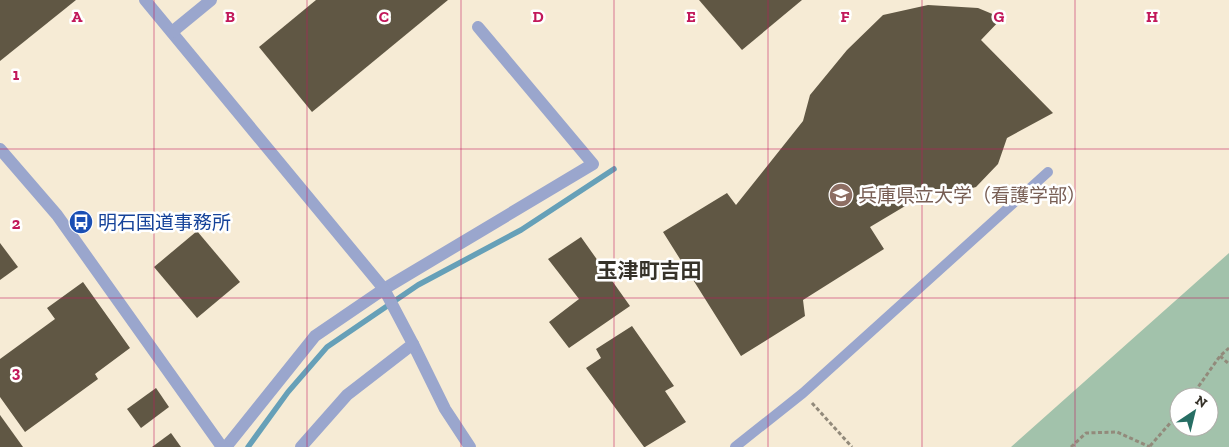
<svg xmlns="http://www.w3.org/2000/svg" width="1229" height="447" font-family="'Zilla Slab','Noto Sans JP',serif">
  <rect width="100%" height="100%" fill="#f6ebd5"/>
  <path fill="#a2c2ab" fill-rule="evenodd" d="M1229,253v194h-218zM1179,397h30v30h-30z"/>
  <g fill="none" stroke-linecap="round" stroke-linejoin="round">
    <path stroke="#66a0b8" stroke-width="5.5" d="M248,447l40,-55 39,-45 91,-62 103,-55 93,-61"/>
  </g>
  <g fill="#605744">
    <path d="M0,0h76l-76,61z"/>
    <path d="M316,0h132l-136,112 -53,-65z"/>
    <path d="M699,0h103l-60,50z"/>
    <path d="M928,5l50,3 24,10 -21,22 72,73 -46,25 -9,26 -22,23 -28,8 -16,-5 -62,37 14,22 -81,51 2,16 -64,40 -78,-124 64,-39 9,12 67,-84 7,-26 37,-45 36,-35z"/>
    <path d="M197,231l43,51 -43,36 -43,-51z"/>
    <path d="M581,237l49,69 -61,42 -20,-26 30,-23 -31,-40z"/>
    <path d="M0,243l18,24 -18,13z"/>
    <path d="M83,282l47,66 -35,26 3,5 -73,53 -25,-35v-38l55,-40 -8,-11z"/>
    <path d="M632,326l42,60 -9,5 21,31 -41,25h-1l-58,-79 15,-10 -5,-9z"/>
    <path d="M156,388l13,19 -28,21 -14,-19z"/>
    <path d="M0,415l23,32h-23z"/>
    <path d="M171,433l10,14h-29z"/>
  </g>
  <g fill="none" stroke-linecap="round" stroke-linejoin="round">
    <g stroke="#928a7b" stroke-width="3" stroke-dasharray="4 2.5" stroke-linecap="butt">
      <path d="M1220,356l9,8"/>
      <path d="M1191,397l29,-41 9,-8"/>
      <path d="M812,403l40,44"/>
      <path d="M1150,446l29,-33"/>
      <path d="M1071,447l15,-14 31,-1 33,15"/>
    </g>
    <path stroke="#9aa6cd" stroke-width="10" d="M735,447l68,-54 245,-221"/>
    <g stroke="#9aa6cd" stroke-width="12">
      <path d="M413,344l32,65 25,38"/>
      <path d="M301,447l46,-52 66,-51 -29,-55 209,-125 -115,-137"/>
    </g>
    <g stroke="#9aa6cd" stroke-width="12">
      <path d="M145,0l239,289 -69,47 -89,111"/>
      <path d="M172,32l39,-32"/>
      <path d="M0,149l57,66 165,232"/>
    </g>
  </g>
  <path fill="none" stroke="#c2185b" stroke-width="1" stroke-opacity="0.55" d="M154,0v447M307,0v447M461,0v447M614,0v447M768,0v447M922,0v447M1075,0v447M0,149h1229M0,298h1229"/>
  <defs>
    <g id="university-disc" transform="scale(1.25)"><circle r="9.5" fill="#8d6e63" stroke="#fff"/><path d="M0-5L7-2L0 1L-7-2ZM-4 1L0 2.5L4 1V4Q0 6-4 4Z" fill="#fff"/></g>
    <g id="bus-disc" transform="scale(1.25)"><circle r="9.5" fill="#1a4fb4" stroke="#fff"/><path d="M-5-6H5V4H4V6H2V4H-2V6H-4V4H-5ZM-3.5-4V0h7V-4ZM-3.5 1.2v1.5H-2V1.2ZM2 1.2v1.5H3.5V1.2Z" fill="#fff"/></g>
  </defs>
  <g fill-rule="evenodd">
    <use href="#university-disc" x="841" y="195"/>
    <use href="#bus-disc" x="81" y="222"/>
  </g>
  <g text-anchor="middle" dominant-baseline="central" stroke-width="5" stroke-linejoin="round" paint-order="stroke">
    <g font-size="19" fill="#785e54" stroke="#fff" text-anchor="start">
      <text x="858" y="195">兵庫県立大学（看護学部）</text>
    </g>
    <g font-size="19" fill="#164399" stroke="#fff" text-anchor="start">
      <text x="98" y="222">明石国道事務所</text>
    </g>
    <g font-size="21" font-weight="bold" fill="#363229" stroke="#fff">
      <text x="649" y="270">玉津町吉田</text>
    </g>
  </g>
  <g font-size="16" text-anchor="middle" font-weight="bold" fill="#c2185b" stroke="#fff" stroke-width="5" stroke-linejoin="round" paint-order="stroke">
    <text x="77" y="22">A</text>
    <text x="230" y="22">B</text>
    <text x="384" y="22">C</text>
    <text x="538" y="22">D</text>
    <text x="691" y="22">E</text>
    <text x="845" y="22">F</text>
    <text x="999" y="22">G</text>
    <text x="1152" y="22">H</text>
    <text x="16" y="80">1</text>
    <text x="16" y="229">2</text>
    <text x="16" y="378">3</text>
  </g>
  <g transform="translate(1194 412) rotate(35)"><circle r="24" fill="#ffffff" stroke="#afada9"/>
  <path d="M0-4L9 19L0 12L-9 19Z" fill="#276e64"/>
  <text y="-8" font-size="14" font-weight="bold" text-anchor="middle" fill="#363229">N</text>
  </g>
</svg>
